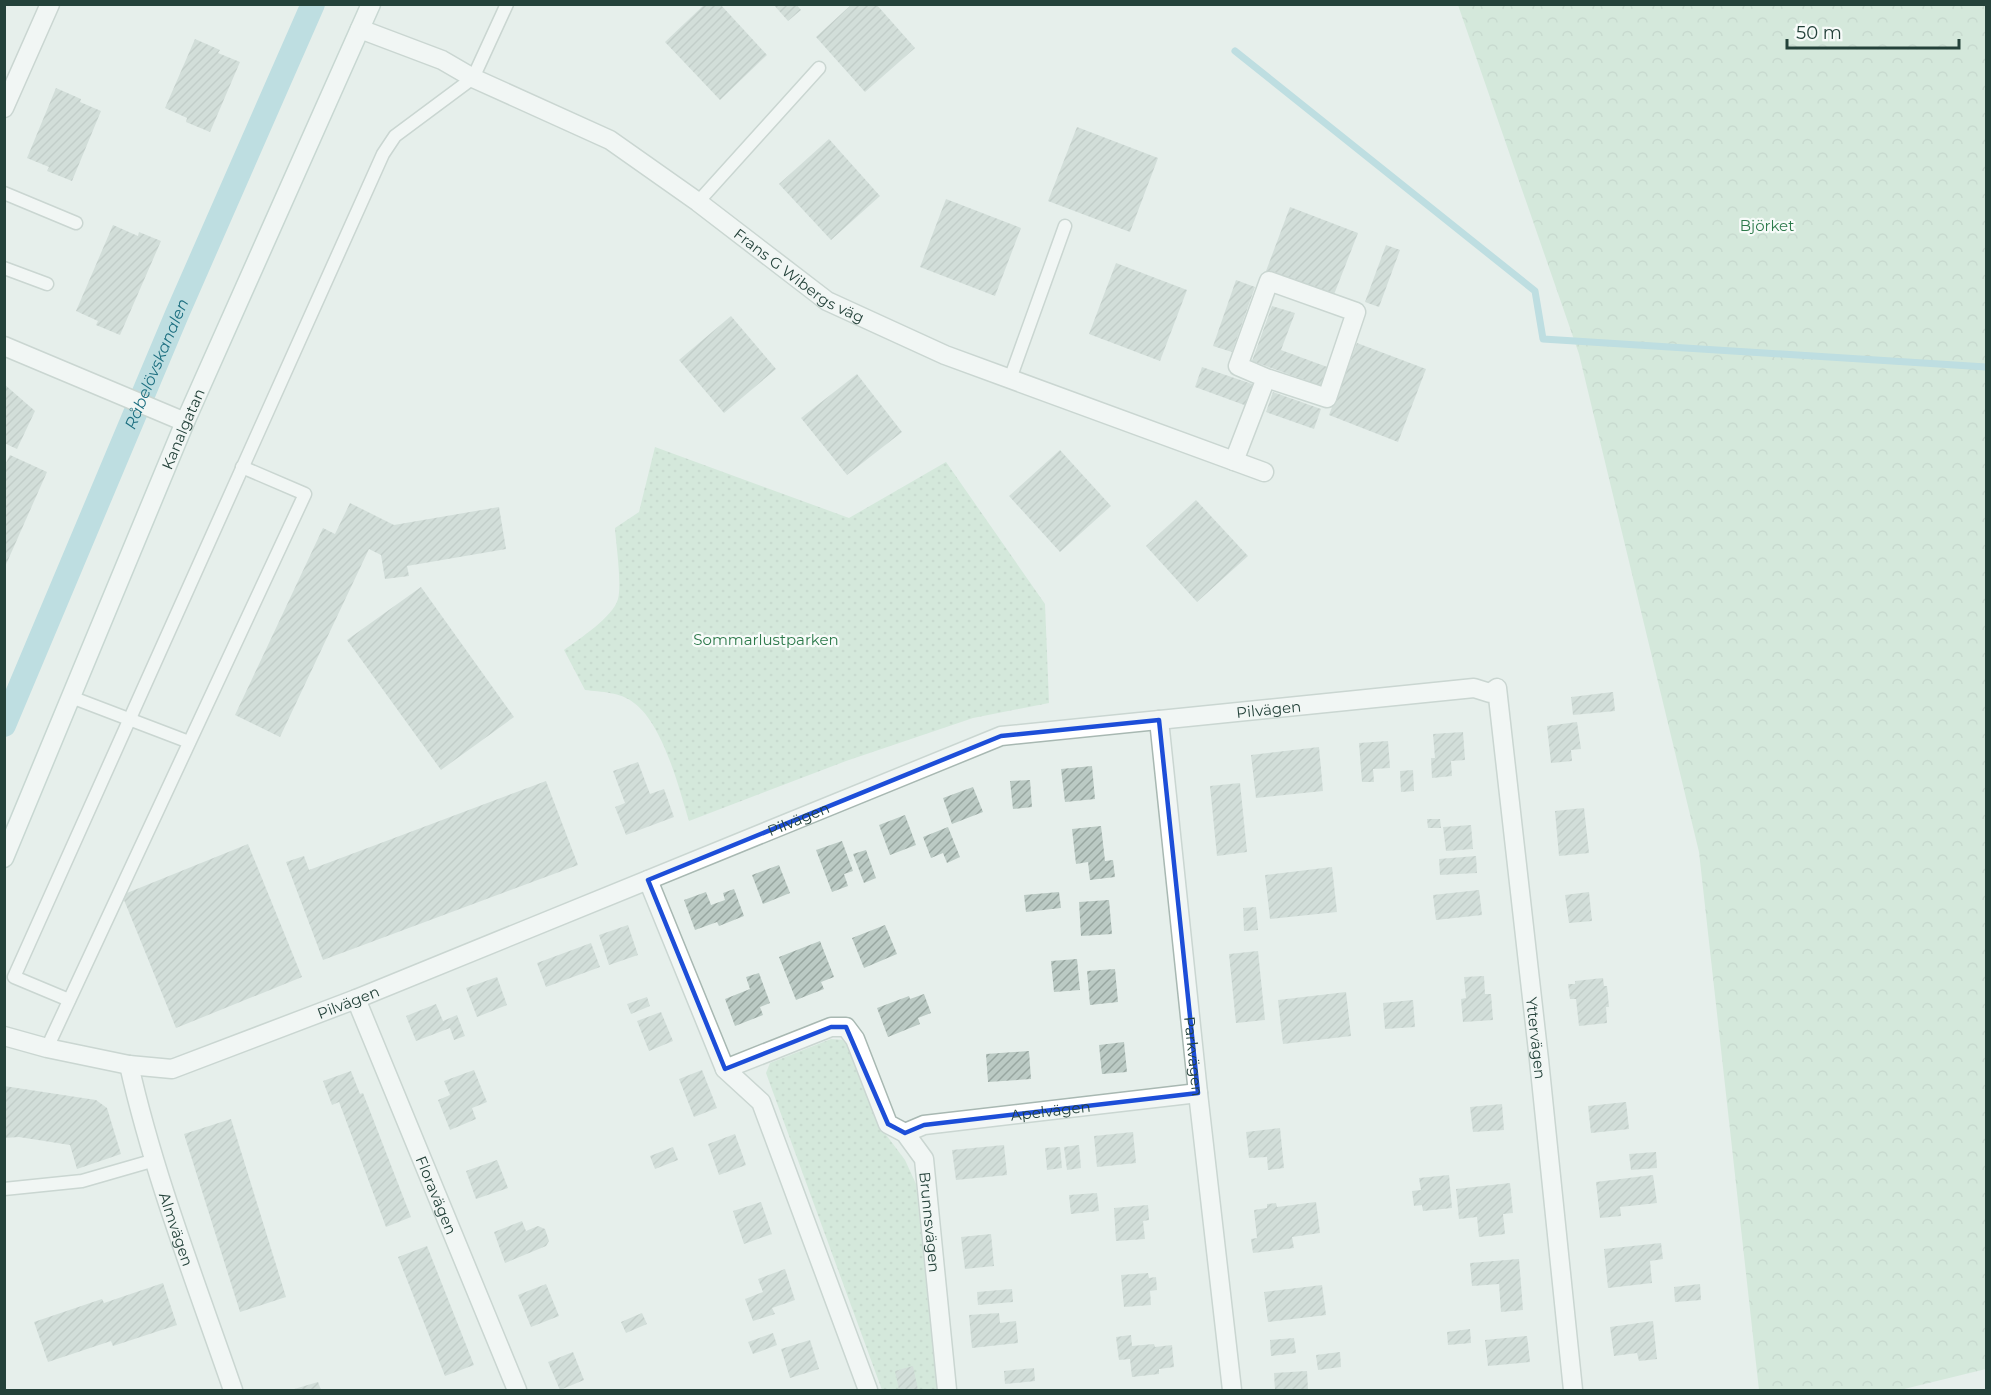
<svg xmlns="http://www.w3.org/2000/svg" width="1991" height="1395" font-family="Montserrat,sans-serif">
  <defs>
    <pattern id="forest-crowns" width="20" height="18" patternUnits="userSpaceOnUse" patternTransform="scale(1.5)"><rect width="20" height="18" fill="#bfe0c8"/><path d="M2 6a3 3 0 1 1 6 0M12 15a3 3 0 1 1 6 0" fill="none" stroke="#a4c1ad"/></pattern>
    <pattern id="park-dots" width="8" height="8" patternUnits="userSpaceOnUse" patternTransform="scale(1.5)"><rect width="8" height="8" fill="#bfe0c8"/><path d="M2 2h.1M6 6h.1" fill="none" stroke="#a4c1ad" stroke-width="1.8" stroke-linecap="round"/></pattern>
    <pattern id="building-hatch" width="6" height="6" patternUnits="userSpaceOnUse" patternTransform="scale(1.5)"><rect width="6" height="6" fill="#bbcac4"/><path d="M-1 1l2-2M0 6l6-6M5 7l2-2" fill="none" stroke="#98a6a0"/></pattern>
  </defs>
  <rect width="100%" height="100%" fill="#e6efeb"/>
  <path fill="url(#forest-crowns)" d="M1458,5h528v1364l-86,21h-141l-60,-538 -120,-498z"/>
  <g fill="url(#park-dots)">
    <path d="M655,447l194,71 97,-56 99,142 4,99 -76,15 -127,43 -157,60c-10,-33 -26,-97 -55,-118 -13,-11 -33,-11 -49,-13l-21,-40c15,-11 49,-33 54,-51 4,-15 -2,-55 -3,-71l24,-16z"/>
    <path d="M831,1039l14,1 36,88 24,32 11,24 21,206h-55l-116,-317 4,-10z"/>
  </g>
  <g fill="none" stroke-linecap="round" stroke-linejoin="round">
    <path stroke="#8ec9d4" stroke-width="7" d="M1235,51l300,240 8,48 443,28"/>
    <path stroke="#8ec9d4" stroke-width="24" id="s1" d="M4,725l173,-411 136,-310"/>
  </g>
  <g fill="url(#building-hatch)">
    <path d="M705,4h15l47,51 -47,45 -55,-58z"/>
    <path d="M773,4h23l5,6 -13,11z"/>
    <path d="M852,4h24l39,44 -50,44 -49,-55z"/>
    <path d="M195,39l25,11 -2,3 22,9 -30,70 -24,-10 1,-4 -22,-10z"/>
    <path d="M56,88l25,11 -1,3 21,9 -29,70 -25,-10 2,-4 -22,-9z"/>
    <path d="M1077,127l81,31 -28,74 -82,-31z"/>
    <path d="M829,139l51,57 -49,44 -52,-56z"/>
    <path d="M946,199l75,29 -26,68 -75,-29z"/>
    <path d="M1290,207l68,26 -25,64 -67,-26z"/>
    <path d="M113,225l25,11 1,-4 22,9 -41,94 -24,-10 2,-4 -22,-10z"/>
    <path d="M1386,245l14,5 -21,57 -14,-5z"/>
    <path d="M1116,263l71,27 -27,71 -71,-27z"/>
    <path d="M1236,280l19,7 -23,65 -19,-6z"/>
    <path d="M1272,306l23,7 -14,37 49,18 -6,19 -72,-26z"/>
    <path d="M731,316l45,53 -52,44 -45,-53z"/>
    <path d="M1357,343l69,26 -28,73 -69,-27z"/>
    <path d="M1202,367l53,18 -8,21 -52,-19z"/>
    <path d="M857,374l45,58 -55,43 -46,-57z"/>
    <path d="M4,384l31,27 -18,38 -13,-6z"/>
    <path d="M1273,392l48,17 -7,20 -48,-17z"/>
    <path d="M1060,450l51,56 -51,46 -51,-56z"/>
    <path d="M10,455l37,17 -43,97v-102z"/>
    <path d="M1196,500l52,56 -51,46 -51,-56z"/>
    <path d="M350,503l44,22 105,-18 7,42 -99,17 2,10 -24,3 -4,-24 -12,-6 -89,188 -45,-22 88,-187 12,6z"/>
    <path d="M421,587l93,130 -73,53 -94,-130z"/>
    <path d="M1613,692l2,19 -42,4 -2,-18z"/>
    <path d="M1577,722l4,27 -10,1 1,11 -21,2 -4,-37z"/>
    <path d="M1463,732l2,28 -14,1 1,15 -20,2 -1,-20h4l-2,-24z"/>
    <path d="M1388,741l2,27 -17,1 1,13h-12l-3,-39z"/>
    <path d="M1319,747l4,44 -67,7 -5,-43z"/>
    <path d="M638,762l12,32 14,-5 10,28 -48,18 -11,-28 10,-4 -12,-32z"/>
    <path d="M1092,766l3,33 -30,3 -4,-33z"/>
    <path d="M1413,770l1,21 -13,1 -1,-21z"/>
    <path d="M1030,780l2,27 -19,2 -3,-28z"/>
    <path d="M546,781l32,84 -255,95 -37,-98 18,-6 5,14z"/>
    <path d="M1240,783l7,69 -30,4 -7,-70z"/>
    <path d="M973,787l10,25 -31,12 -9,-26z"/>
    <path d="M1584,808l5,45 -30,3 -4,-45z"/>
    <path d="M905,815l11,30 -26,10 -11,-30z"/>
    <path d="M1427,819h13l1,9h-13z"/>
    <path d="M1471,825l2,24 -27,2 -3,-24z"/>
    <path d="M1101,826l4,35 8,-1 2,17 -25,3 -2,-18 -12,2 -4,-35z"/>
    <path d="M948,827l12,30 -13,6 -4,-10 -12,5 -8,-21z"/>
    <path d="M842,841l11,30 -9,3 4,12 -16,6 -16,-42z"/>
    <path d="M248,844l54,133 -126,51 -54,-133z"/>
    <path d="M866,850l10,28 -12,5 -11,-29z"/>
    <path d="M1476,856l1,17 -37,2 -1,-16z"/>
    <path d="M779,865l11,28 -27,11 -11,-29z"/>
    <path d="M1332,867l5,45 -67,7 -5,-44z"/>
    <path d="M734,889l10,27 -25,10 -2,-4 -22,8 -11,-30 22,-8 5,13 14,-5 -2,-7z"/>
    <path d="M1479,890l3,25 -46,5 -3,-25z"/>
    <path d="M1059,892l2,16 -35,4 -2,-17z"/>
    <path d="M1589,892l3,29 -23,2 -4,-28z"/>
    <path d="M1109,900l3,34 -31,2 -2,-34z"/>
    <path d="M1256,907l2,23 -14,1 -1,-23z"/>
    <path d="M628,925l10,30 -29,10 -10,-30z"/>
    <path d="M885,925l12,29 -33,14 -12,-30z"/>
    <path d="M820,941l14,36 -13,5 3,7 -28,11 -17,-43z"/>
    <path d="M591,943l9,24 -54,20 -9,-24z"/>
    <path d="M1258,951l7,69 -29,3 -7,-69z"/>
    <path d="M1077,959l3,31 -26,2 -3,-31z"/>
    <path d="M1115,969l3,33 -28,3 -3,-34z"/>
    <path d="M759,973l11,30 -10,4 3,8 -28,11 -10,-27 25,-10 -4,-12z"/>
    <path d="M1484,976l1,18h6l2,26 -30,2 -2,-23 5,-1 -2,-21z"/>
    <path d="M497,977l10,28 -30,12 -11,-29z"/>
    <path d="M1603,978l1,8h3l2,21h-3l1,16 -28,3 -3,-27h-6l-2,-15h7v-3z"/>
    <path d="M1346,992l5,44 -68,8 -5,-44z"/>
    <path d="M924,994l7,19 -13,5 2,6 -32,13 -11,-29 32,-12 1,3z"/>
    <path d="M647,997l3,9 -19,8 -4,-10z"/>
    <path d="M1413,1000l2,27 -30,2 -2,-26z"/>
    <path d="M436,1004l7,17 14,-6 8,21 -11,4 -4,-12 -34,13 -10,-25z"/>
    <path d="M661,1012l12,29 -24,10 -12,-30z"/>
    <path d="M1124,1042l3,30 -25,2 -3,-29z"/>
    <path d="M1029,1051l2,28 -43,3 -2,-28z"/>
    <path d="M474,1070l13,32 -15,6 4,11 -26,11 -12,-30 12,-5 -6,-14z"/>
    <path d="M702,1070l15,38 -23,9 -15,-38z"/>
    <path d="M351,1071l9,23 3,-1 48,124 -25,10 -47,-125 -7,3 -9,-24z"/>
    <path d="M4,1086l92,14 11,8 14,46 -44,15 -7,-24 -51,-8 -15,1z"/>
    <path d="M1626,1102l3,27 -38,4 -3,-27z"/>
    <path d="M1502,1104l2,26 -31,2 -3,-25z"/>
    <path d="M231,1119l55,178 -46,15 -56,-178z"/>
    <path d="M1280,1128l4,40 -16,2 -1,-13 -18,1 -3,-26z"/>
    <path d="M1133,1132l3,31 -39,4 -3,-31z"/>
    <path d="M735,1134l11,31 -27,10 -11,-31z"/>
    <path d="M1004,1145l3,30 -51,5 -4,-30z"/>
    <path d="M1079,1145l2,23 -14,2 -3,-23z"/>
    <path d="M673,1147l5,13 -23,9 -5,-13z"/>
    <path d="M1060,1147l2,21 -15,2 -2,-22z"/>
    <path d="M1656,1152l1,16 -26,2 -2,-16z"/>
    <path d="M497,1160l11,28 -32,11 -10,-28z"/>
    <path d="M1449,1175l3,33 -29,3 -1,-6 -8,1 -2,-15 9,-1 -2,-12z"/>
    <path d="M1653,1175l4,28 -37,4 1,9 -21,2 -4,-36z"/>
    <path d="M1510,1183l3,30 -10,1 2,20 -26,3 -2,-20 -18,2 -3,-30z"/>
    <path d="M1097,1193l2,18 -28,3 -2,-19z"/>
    <path d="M761,1202l11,32 -28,10 -11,-33z"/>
    <path d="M1316,1202l4,31 -28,4 2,11 -41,5 -2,-14 6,-1 -3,-28 13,-2v-4l9,-1 1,4z"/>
    <path d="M1148,1205l1,15 -6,1 2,18 -29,2 -2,-33z"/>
    <path d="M522,1221l4,10 12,-5 7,3 4,12 -3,5 -41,17 -11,-31z"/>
    <path d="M991,1234l3,32 -29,3 -4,-32z"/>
    <path d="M1661,1243l2,16 -13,2 2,22 -44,5 -4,-39z"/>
    <path d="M427,1246l47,119 -29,11 -47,-119z"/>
    <path d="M1519,1259l4,51 -22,2 -2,-28 -27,2 -2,-23z"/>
    <path d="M785,1269l10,31 -23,8 3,6 -22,7 -8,-22 18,-7 -5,-13z"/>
    <path d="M1148,1273l1,5 7,-1 1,13 -7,1 1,14 -27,2 -3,-32z"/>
    <path d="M163,1283l14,42 -64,21 -2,-5 -63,21 -14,-40 68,-23 2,4z"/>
    <path d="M546,1284l13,32 -28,11 -13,-32z"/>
    <path d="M1700,1284l1,16 -26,2 -1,-15z"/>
    <path d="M1322,1285l4,30 -58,7 -4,-30z"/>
    <path d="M1012,1289l1,13 -35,3 -1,-13z"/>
    <path d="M642,1313l5,11 -21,9 -5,-11z"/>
    <path d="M999,1313l1,10 16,-2 2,22 -46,5 -3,-33z"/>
    <path d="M1653,1321l4,38 -18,2 -2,-8 -23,3 -4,-29z"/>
    <path d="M1470,1329l1,14 -23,2 -1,-13z"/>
    <path d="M773,1333l4,12 -24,9 -5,-12z"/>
    <path d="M1131,1335l1,11 22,-2 1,3 17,-2 2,22 -15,2v5l-27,3 -2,-18 -11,1 -3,-23z"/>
    <path d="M1527,1336l3,26 -42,4 -3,-26z"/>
    <path d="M1294,1338l2,15 -25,3 -1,-16z"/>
    <path d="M810,1340l9,29 -29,9 -9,-29z"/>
    <path d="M573,1352l11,28 -24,10 -12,-28z"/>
    <path d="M1340,1352l1,15 -23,3 -2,-15z"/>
    <path d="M913,1366l5,24h-19l-4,-19z"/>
    <path d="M1034,1368l1,13 -30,3 -1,-13z"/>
    <path d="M1307,1371l1,19h-33l-1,-17z"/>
    <path d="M318,1382l3,8h-30z"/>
  </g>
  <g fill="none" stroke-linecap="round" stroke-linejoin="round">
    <g stroke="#a8b8b2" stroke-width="15">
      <g id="lane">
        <path d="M4,193l72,30"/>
        <path d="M698,202l121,-134"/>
        <path d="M4,268l43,16"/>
        <path d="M1010,379l55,-153"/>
        <path d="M71,697l118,45"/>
        <path d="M69,1000l-55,-23 369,-823 12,-18 78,-58 34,-74"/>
        <path d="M47,1048l258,-554 -63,-27"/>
        <path d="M4,1189l78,-8 73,-21"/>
      </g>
    </g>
    <g stroke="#a8b8b2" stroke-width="21">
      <g id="street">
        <path id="s2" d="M360,29l82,31 31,18 137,62 88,62 129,99 118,54 319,117"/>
        <path d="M4,108l46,-104"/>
        <path d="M4,346l181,76"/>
        <path d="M1234,461l32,-83 -28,-12 31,-85 87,31 -29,86 -61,-20"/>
        <path id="s3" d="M1159,720l39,373 34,297"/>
        <path d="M648,880l77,189 36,33 107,288"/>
        <path id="s4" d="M356,999l161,391"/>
        <path id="s5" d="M4,1036l43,12 82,17 43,4 184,-70 645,-263 473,-48 16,5 7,-5 42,372 34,330"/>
        <path id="s6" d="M129,1065c25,111 67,218 104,325"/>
        <path id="s7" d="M725,1069l106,-42h15l9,12 33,85 17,9 19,26 23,231"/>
        <path id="s8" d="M905,1133l19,-8 274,-32"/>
      </g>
    </g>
    <g stroke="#a4bbb3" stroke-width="21">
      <g id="secondary">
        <path id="s9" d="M4,858l181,-436 186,-418"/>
      </g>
    </g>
    <use href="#lane" stroke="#fff" stroke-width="12"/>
    <use href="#street" stroke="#fff" stroke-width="18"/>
    <use href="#secondary" stroke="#fff" stroke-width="18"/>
  </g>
  <path d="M0 0H1991V1395H0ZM1159,720l39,373 -274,32 -19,8 -17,-9 -42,-97h-15l-106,42 -77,-189 353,-144z" fill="#e6efeb" fill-opacity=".55" fill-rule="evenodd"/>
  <path fill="none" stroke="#1d4ed8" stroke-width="4.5" stroke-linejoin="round" d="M1159,720l39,373 -274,32 -19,8 -17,-9 -42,-97h-15l-106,42 -77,-189 353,-144z"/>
  <g text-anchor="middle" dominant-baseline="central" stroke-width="4.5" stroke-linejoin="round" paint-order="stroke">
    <g font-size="15" fill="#2d7a4b" stroke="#f7fbf9">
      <text x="1767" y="225">Björket</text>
      <text x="766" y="639">Sommarlustparken</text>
    </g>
    <g font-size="15" fill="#24423a" stroke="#f7fbf9">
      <text stroke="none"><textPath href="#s2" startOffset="507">Frans G Wibergs väg</textPath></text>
      <text stroke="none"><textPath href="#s9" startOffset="465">Kanalgatan</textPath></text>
      <text stroke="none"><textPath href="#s5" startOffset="1334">Pilvägen</textPath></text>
      <text stroke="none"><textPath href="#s5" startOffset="846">Pilvägen</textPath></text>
      <text stroke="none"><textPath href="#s5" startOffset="360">Pilvägen</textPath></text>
      <text stroke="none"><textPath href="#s5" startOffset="1918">Yttervägen</textPath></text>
      <text stroke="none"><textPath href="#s3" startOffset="338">Parkvägen</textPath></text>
      <text stroke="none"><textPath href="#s8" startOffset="148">Apelvägen</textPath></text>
      <text stroke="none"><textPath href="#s4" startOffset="212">Floravägen</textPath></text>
      <text stroke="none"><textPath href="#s7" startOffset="350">Brunnsvägen</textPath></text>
      <text stroke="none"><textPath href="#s6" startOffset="171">Almvägen</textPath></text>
    </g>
    <g font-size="16" font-style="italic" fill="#1c6f80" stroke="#f7fbf9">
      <text stroke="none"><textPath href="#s1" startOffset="392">Råbelövskanalen</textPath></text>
    </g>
  </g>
  <rect width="1991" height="1395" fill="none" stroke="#24423a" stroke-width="12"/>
  <path d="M1787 39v9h172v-9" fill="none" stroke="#24423a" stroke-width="3"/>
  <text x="1796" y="39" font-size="18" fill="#24423a" stroke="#f7fbf9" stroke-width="4.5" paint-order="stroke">50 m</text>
</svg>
